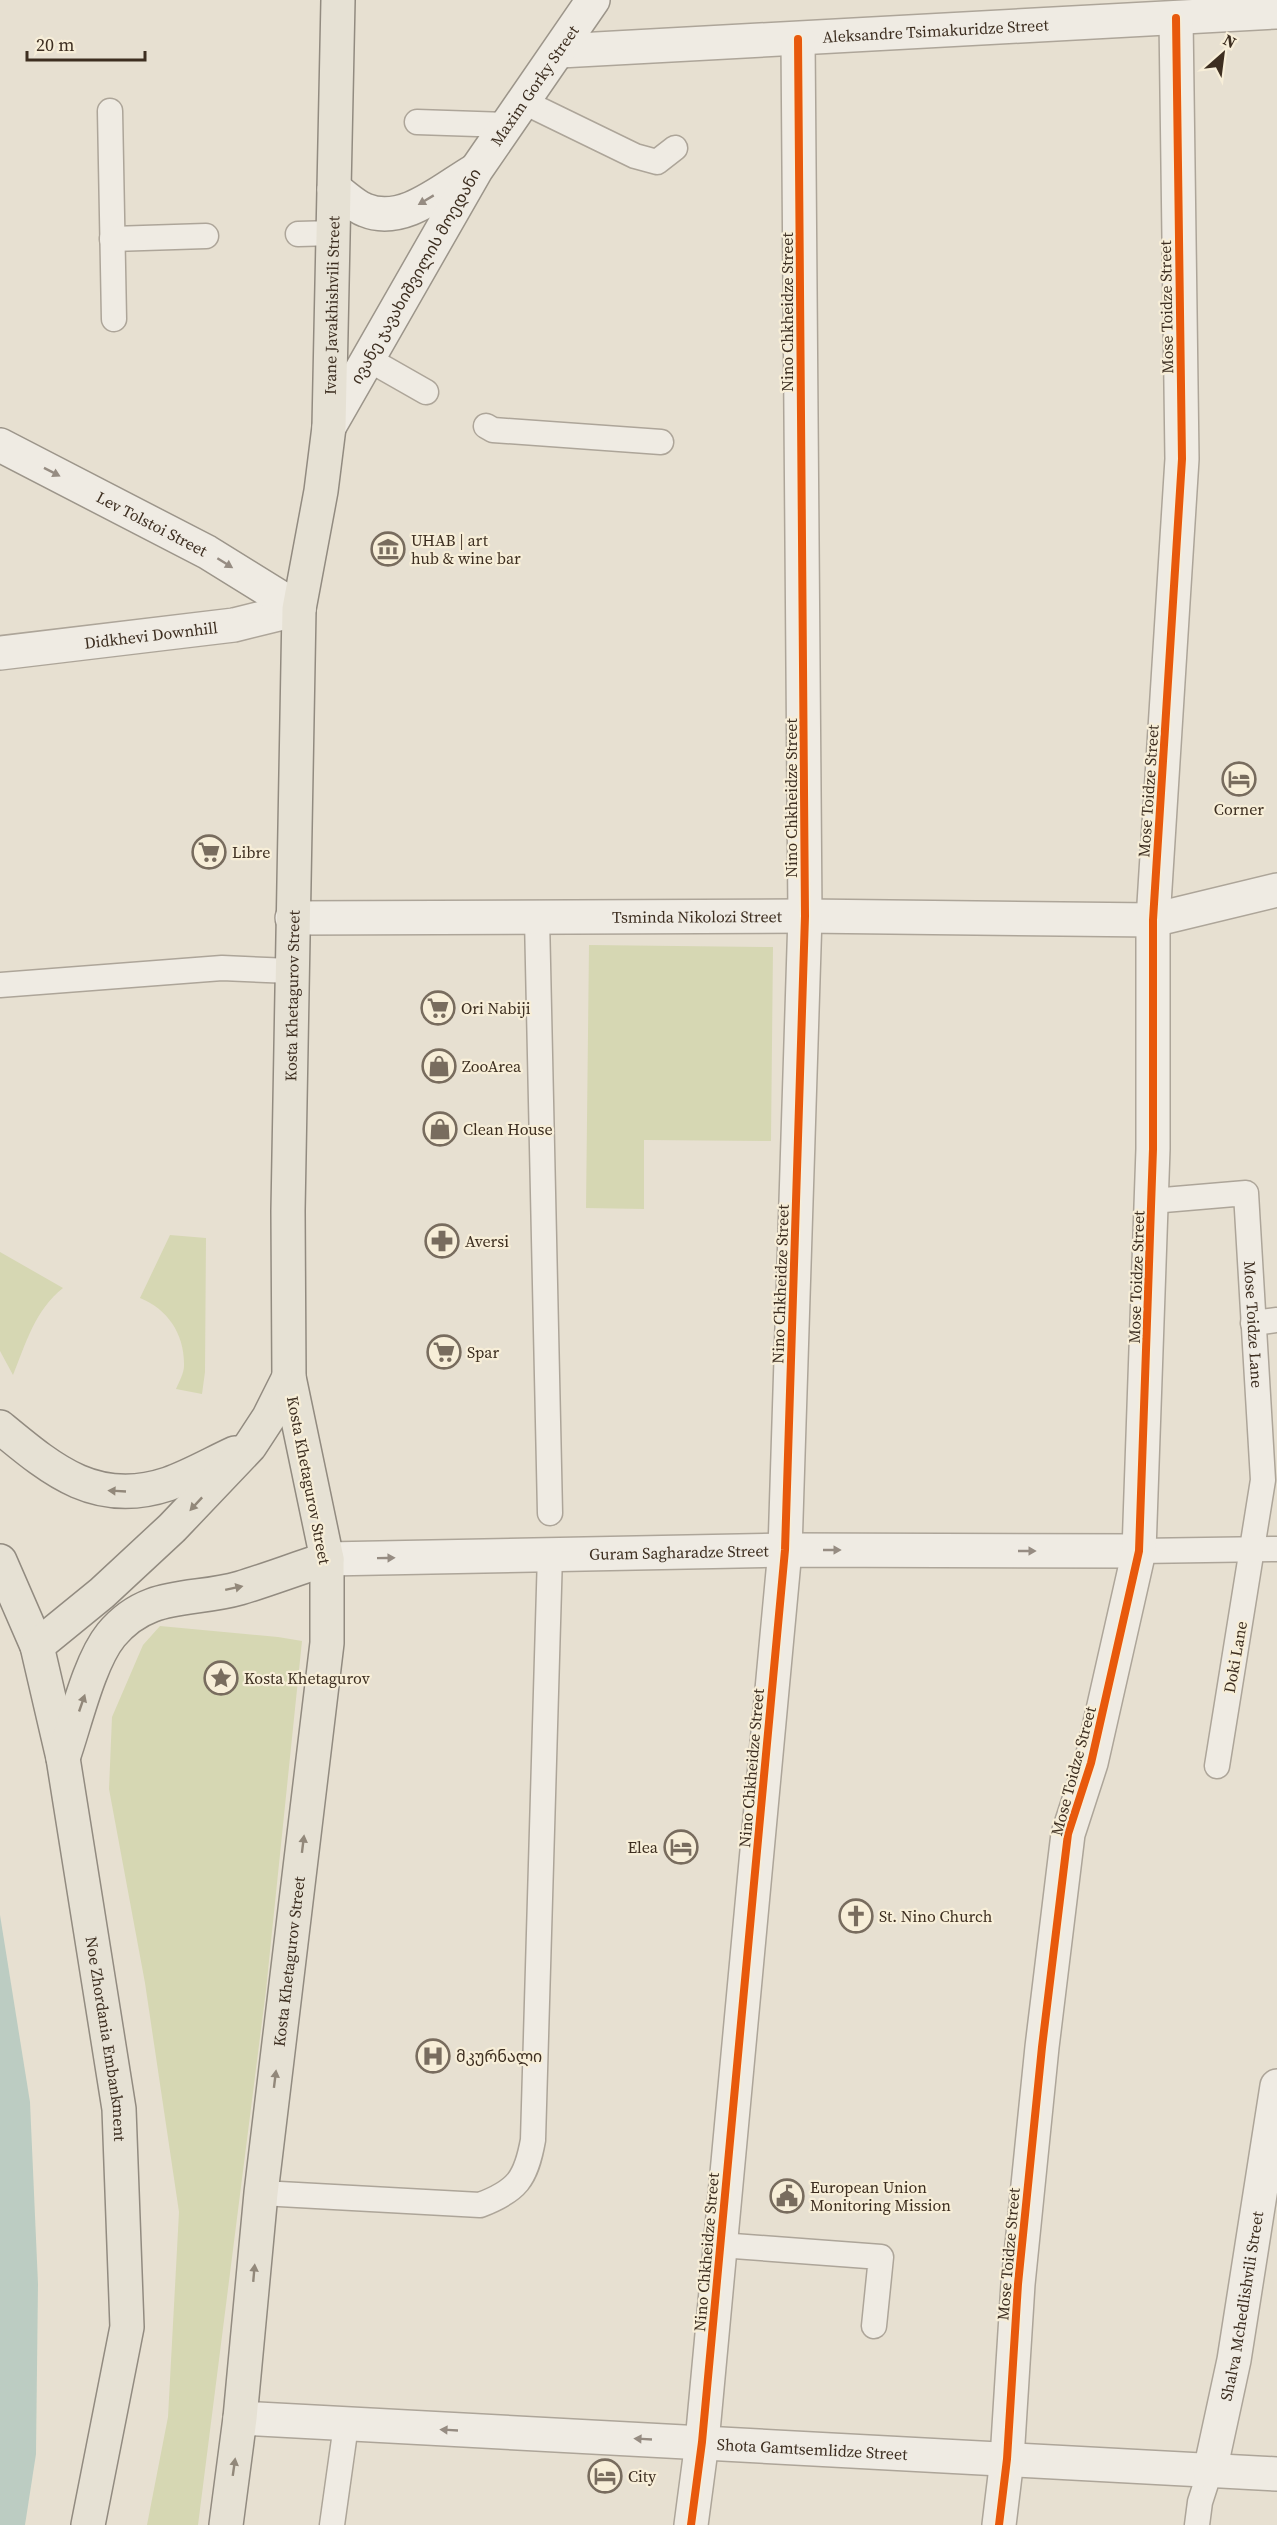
<svg xmlns="http://www.w3.org/2000/svg" width="1277" height="2525" font-family="'Source Serif 4','Noto Sans Georgian',serif">
  <rect width="100%" height="100%" fill="#e7e0d1"/>
  <g fill="#d6d7b3">
    <path d="M589,945l184,2 -2,194 -127,-1v69l-58,-1z"/>
    <path d="M170,1235l36,3 -1,134 -3,22 -26,-5c3,-7 8,-16 8,-23 1,-31 -16,-57 -44,-68z"/>
    <path d="M0,1252l63,36c-28,22 -37,55 -50,87l-13,-24z"/>
    <path d="M160,1626l118,11 24,4 -36,349 -68,535h-51l21,-108 11,-205 -34,-229 -36,-194 3,-72 31,-72z"/>
  </g>
  <path fill="#bcccc2" d="M0,1915l30,187 8,182 -2,170 -11,71h-25z"/>
  <g fill="none" stroke-linecap="round" stroke-linejoin="round">
    <g stroke="#ada599" stroke-width="27">
      <g id="lane">
        <path d="M524,102l111,54 22,6 18,-14"/>
        <path d="M110,111l4,208"/>
        <path d="M417,122l90,3"/>
        <path d="M298,234l36,-1"/>
        <path d="M112,239l94,-3"/>
        <path d="M368,359l58,33"/>
        <path d="M486,426l7,4 168,12"/>
        <path d="M537,918l13,595"/>
        <path d="M0,985l222,-17 69,3"/>
        <path id="s1" d="M1152,1201l94,-8 17,287 -46,286"/>
        <path d="M1253,1323l24,-3"/>
        <path d="M1139,1551l138,-2"/>
        <path d="M261,2193l219,12c37,-14 46,-26 53,-65l17,-586"/>
        <path d="M720,2245l161,12 -7,69"/>
        <path d="M332,2525l14,-100"/>
        <path d="M1197,2525l3,-23 10,-31"/>
      </g>
    </g>
    <g stroke="#ada599" stroke-width="36">
      <g id="street">
        <path id="s2" d="M560,51l715,-39"/>
        <path id="s3" d="M0,653l234,-28 65,-16"/>
        <path id="s4" d="M292,918l513,-2 348,4 124,-30"/>
        <path id="s5" d="M327,1559l458,-9 354,1"/>
        <path id="s6" d="M240,2418l1037,56"/>
        <path id="s7" d="M1210,2471l24,-111 43,-274"/>
        <path d="M691,2525l11,-83 83,-892 20,-634 -7,-877"/>
        <path d="M999,2525l8,-66 11,-175 24,-237 26,-213 23,-71 48,-212 14,-402v-229l29,-461 -6,-441"/>
      </g>
    </g>
    <g stroke="#9c958a" stroke-width="36">
      <g id="secondary">
        <path d="M334,189c10,6 20,17 31,21 38,16 78,-21 109,-39"/>
        <path id="s8" d="M329,427l147,-257 117,-170"/>
        <path id="s9" d="M0,445l207,107 92,57"/>
      </g>
    </g>
    <g stroke="#928b80" stroke-width="36">
      <g id="primary">
        <path d="M0,1427c52,43 96,81 168,57 23,-8 45,-21 67,-31"/>
        <path id="s10" d="M0,1561l37,85 26,112 56,351 8,218 -39,198"/>
        <path d="M37,1646l65,-53 70,-65 78,-82 19,-29 20,-40"/>
        <path d="M63,1758c12,-34 26,-96 48,-123 37,-45 81,-33 129,-47 30,-9 58,-20 87,-29"/>
        <path id="s11" d="M226,2525l14,-107 21,-225 66,-550v-84l-38,-182 -1,-166 11,-602 22,-118 8,-64 9,-427"/>
      </g>
    </g>
    <use href="#lane" stroke="#efebe3" stroke-width="24"/>
    <use href="#street" stroke="#efebe3" stroke-width="33"/>
    <use href="#secondary" stroke="#efebe3" stroke-width="33"/>
    <use href="#primary" stroke="#e6e1d4" stroke-width="33"/>
    <g stroke="#f7eed8" stroke-width="11">
      <g id="cycleway">
        <path d="M691,2525l11,-83 83,-892 20,-634 -7,-877"/>
        <path d="M999,2525l8,-66 11,-175 24,-237 26,-213 23,-71 48,-212 14,-402v-229l29,-461 -6,-441"/>
      </g>
    </g>
    <use href="#cycleway" stroke="#e8590c" stroke-width="8"/>
  </g>
  <defs><path id="oneway-solid" d="M-6-.8H1V-3.2L6.5 0L1 3.2V.8H-6Z" transform="scale(1.5)"/></defs>
  <g fill="#968c82">
    <use href="#oneway-solid" transform="translate(426 200) rotate(149)"/>
    <use href="#oneway-solid" transform="translate(52 472) rotate(27)"/>
    <use href="#oneway-solid" transform="translate(225 563) rotate(32)"/>
    <use href="#oneway-solid" transform="translate(832 1550)"/>
    <use href="#oneway-solid" transform="translate(1027 1551)"/>
    <use href="#oneway-solid" transform="translate(386 1558) rotate(-1)"/>
    <use href="#oneway-solid" transform="translate(449 2430) rotate(-177)"/>
    <use href="#oneway-solid" transform="translate(643 2439) rotate(-177)"/>
  </g>
  <g fill="#92887a">
    <use href="#oneway-solid" transform="translate(117 1491) rotate(-177)"/>
    <use href="#oneway-solid" transform="translate(196 1504) rotate(133)"/>
    <use href="#oneway-solid" transform="translate(234 1588) rotate(-12)"/>
    <use href="#oneway-solid" transform="translate(82 1703) rotate(-71)"/>
    <use href="#oneway-solid" transform="translate(303 1844) rotate(-83)"/>
    <use href="#oneway-solid" transform="translate(275 2079) rotate(-83)"/>
    <use href="#oneway-solid" transform="translate(254 2273) rotate(-85)"/>
    <use href="#oneway-solid" transform="translate(234 2467) rotate(-82)"/>
  </g>
  <defs>
    <g id="museum-ring" transform="scale(1.725)"><circle r="9.5" fill="#f7eed8" stroke="#786c5e" stroke-width="1.5"/><path d="M0-6L6-3V-2H-6V-3ZM-5-1h2V3h-2ZM-1-1h2V3h-2ZM3-1h2V3H3ZM-6 4H6V6H-6Z" fill="#786c5e"/></g>
    <g id="hotel-ring" transform="scale(1.725)"><circle r="9.5" fill="#f7eed8" stroke="#786c5e" stroke-width="1.5"/><path d="M-6-4.5h1.5V1H6V5H4.5V3h-9V5H-6ZM-4 0a1.8 1.8 0 1 1 3.6 0ZM.5 0V-2.5h3Q6-2.5 6 0Z" fill="#786c5e"/></g>
    <g id="supermarket-ring" transform="scale(1.725)"><circle r="9.5" fill="#f7eed8" stroke="#786c5e" stroke-width="1.5"/><path d="M-6-5.5h2.5l.6 2H6L4.5 2H-2.5L-4.4-4H-6ZM-1.5 3.2a1.3 1.3 0 1 0 .1 0ZM3 3.2a1.3 1.3 0 1 0 .1 0Z" fill="#786c5e"/></g>
    <g id="shop-ring" transform="scale(1.725)"><circle r="9.5" fill="#f7eed8" stroke="#786c5e" stroke-width="1.5"/><path d="M-5-2.5h2.3a2.7 3.5 0 0 1 5.4 0H5L5.5 6h-11ZM-1.5-2.5h3a1.5 2.3 0 0 0-3 0Z" fill="#786c5e"/></g>
    <g id="pharmacy-ring" transform="scale(1.725)"><circle r="9.5" fill="#f7eed8" stroke="#786c5e" stroke-width="1.5"/><path d="M-2-6h4v4h4v4h-4v4h-4v-4h-4v-4h4Z" fill="#786c5e"/></g>
    <g id="sight-ring" transform="scale(1.725)"><circle r="9.5" fill="#f7eed8" stroke="#786c5e" stroke-width="1.5"/><path d="M0-6L1.8-2.2L6-1.7L2.9 1.2L3.7 5.4L0 3.3L-3.7 5.4L-2.9 1.2L-6-1.7L-1.8-2.2Z" fill="#786c5e"/></g>
    <g id="church-ring" transform="scale(1.725)"><circle r="9.5" fill="#f7eed8" stroke="#786c5e" stroke-width="1.5"/><path d="M-1.2-6h2.4v3.5h3.3v2.4h-3.3V6h-2.4V-.1h-3.3v-2.4h3.3Z" fill="#786c5e"/></g>
    <g id="hospital-ring" transform="scale(1.725)"><circle r="9.5" fill="#f7eed8" stroke="#786c5e" stroke-width="1.5"/><path d="M-5-5h3v3.5h4V-5h3V5h-3V1.5h-4V5h-3Z" fill="#786c5e"/></g>
    <g id="civic-ring" transform="scale(1.725)"><circle r="9.5" fill="#f7eed8" stroke="#786c5e" stroke-width="1.5"/><path d="M-.6-6.5H3V-4.5H.6V-3L4-1V1h2V6H-6V1h2V-1L-.6-3ZM-1.2 2.5V6h2.4V2.5Z" fill="#786c5e"/></g>
  </defs>
  <g fill-rule="evenodd">
    <use href="#museum-ring" x="388" y="549"/>
    <use href="#hotel-ring" x="1239" y="779"/>
    <use href="#supermarket-ring" x="209" y="852"/>
    <use href="#supermarket-ring" x="438" y="1008"/>
    <use href="#shop-ring" x="439" y="1066"/>
    <use href="#shop-ring" x="440" y="1129"/>
    <use href="#pharmacy-ring" x="442" y="1241"/>
    <use href="#supermarket-ring" x="444" y="1352"/>
    <use href="#sight-ring" x="221" y="1678"/>
    <use href="#hotel-ring" x="681" y="1847"/>
    <use href="#church-ring" x="856" y="1916"/>
    <use href="#hospital-ring" x="433" y="2056"/>
    <use href="#civic-ring" x="787" y="2196"/>
    <use href="#hotel-ring" x="605" y="2476"/>
  </g>
  <g text-anchor="middle" dominant-baseline="central" stroke-width="4.5" stroke-linejoin="round" paint-order="stroke">
    <g font-size="16" fill="#3d2e20" stroke="#f7eed8">
      <text stroke="none"><textPath href="#s2" startOffset="376">Aleksandre Tsimakuridze Street</textPath></text>
      <text stroke="none"><textPath href="#s8" startOffset="399">Maxim Gorky Street</textPath></text>
      <text stroke="none"><textPath href="#s8" startOffset="174">ივანე ჯავახიშვილის მოედანი</textPath></text>
      <text stroke="none"><textPath href="#s11" startOffset="2232">Ivane Javakhishvili Street</textPath></text>
      <text transform="translate(1166 307) rotate(-91)">Mose Toidze Street</text>
      <text transform="translate(787 312) rotate(-90)">Nino Chkheidze Street</text>
      <text stroke="none"><textPath href="#s9" startOffset="171">Lev Tolstoi Street</textPath></text>
      <text stroke="none"><textPath href="#s3" startOffset="152">Didkhevi Downhill</textPath></text>
      <text transform="translate(1148 791) rotate(-86)">Mose Toidze Street</text>
      <text transform="translate(791 798) rotate(-90)">Nino Chkheidze Street</text>
      <text stroke="none"><textPath href="#s4" startOffset="405">Tsminda Nikolozi Street</textPath></text>
      <text stroke="none"><textPath href="#s11" startOffset="1539">Kosta Khetagurov Street</textPath></text>
      <text transform="translate(1136 1277) rotate(-88)">Mose Toidze Street</text>
      <text transform="translate(780 1284) rotate(-88)">Nino Chkheidze Street</text>
      <text stroke="none"><textPath href="#s1" startOffset="226">Mose Toidze Lane</textPath></text>
      <text transform="translate(309 1480) rotate(79)">Kosta Khetagurov Street</text>
      <text stroke="none"><textPath href="#s5" startOffset="352">Guram Sagharadze Street</textPath></text>
      <text transform="translate(1235 1657) rotate(-80)">Doki Lane</text>
      <text transform="translate(751 1768) rotate(-85)">Nino Chkheidze Street</text>
      <text transform="translate(1073 1771) rotate(-75)">Mose Toidze Street</text>
      <text stroke="none"><textPath href="#s11" startOffset="567">Kosta Khetagurov Street</textPath></text>
      <text stroke="none"><textPath href="#s10" startOffset="492">Noe Zhordania Embankment</textPath></text>
      <text transform="translate(706 2252) rotate(-85)">Nino Chkheidze Street</text>
      <text transform="translate(1008 2254) rotate(-85)">Mose Toidze Street</text>
      <text stroke="none"><textPath href="#s7" startOffset="168">Shalva Mchedlishvili Street</textPath></text>
      <text stroke="none"><textPath href="#s6" startOffset="573">Shota Gamtsemlidze Street</textPath></text>
    </g>
    <g font-size="16" fill="#3d2e20" stroke="#f7eed8" text-anchor="start">
      <text x="411" y="540">UHAB | art<tspan x="411" dy="18">hub &amp; wine bar</tspan></text>
      <text x="1239" y="809" text-anchor="middle">Corner</text>
      <text x="232" y="852">Libre</text>
      <text x="461" y="1008">Ori Nabiji</text>
      <text x="462" y="1066">ZooArea</text>
      <text x="463" y="1129">Clean House</text>
      <text x="465" y="1241">Aversi</text>
      <text x="467" y="1352">Spar</text>
      <text x="244" y="1678">Kosta Khetagurov</text>
      <text x="658" y="1847" text-anchor="end">Elea</text>
      <text x="879" y="1916">St. Nino Church</text>
      <text x="456" y="2056">მკურნალი</text>
      <text x="810" y="2187">European Union<tspan x="810" dy="18">Monitoring Mission</tspan></text>
      <text x="628" y="2476">City</text>
    </g>
  </g>
  <g transform="translate(1223 54) rotate(28)" stroke="#f7eed8" stroke-width="4.5" paint-order="stroke">
  <path d="M0-4.5L10 22L0 15L-10 22Z" fill="#3d2e20"/>
  <text y="-9" font-size="16" font-weight="bold" text-anchor="middle" fill="#3d2e20">N</text>
  </g>
  <path d="M27 51v9h118v-9" fill="none" stroke="#3d2e20" stroke-width="3"/>
  <text x="36" y="51" font-size="18" fill="#3d2e20" stroke="#f7eed8" stroke-width="4.5" paint-order="stroke">20 m</text>
</svg>
